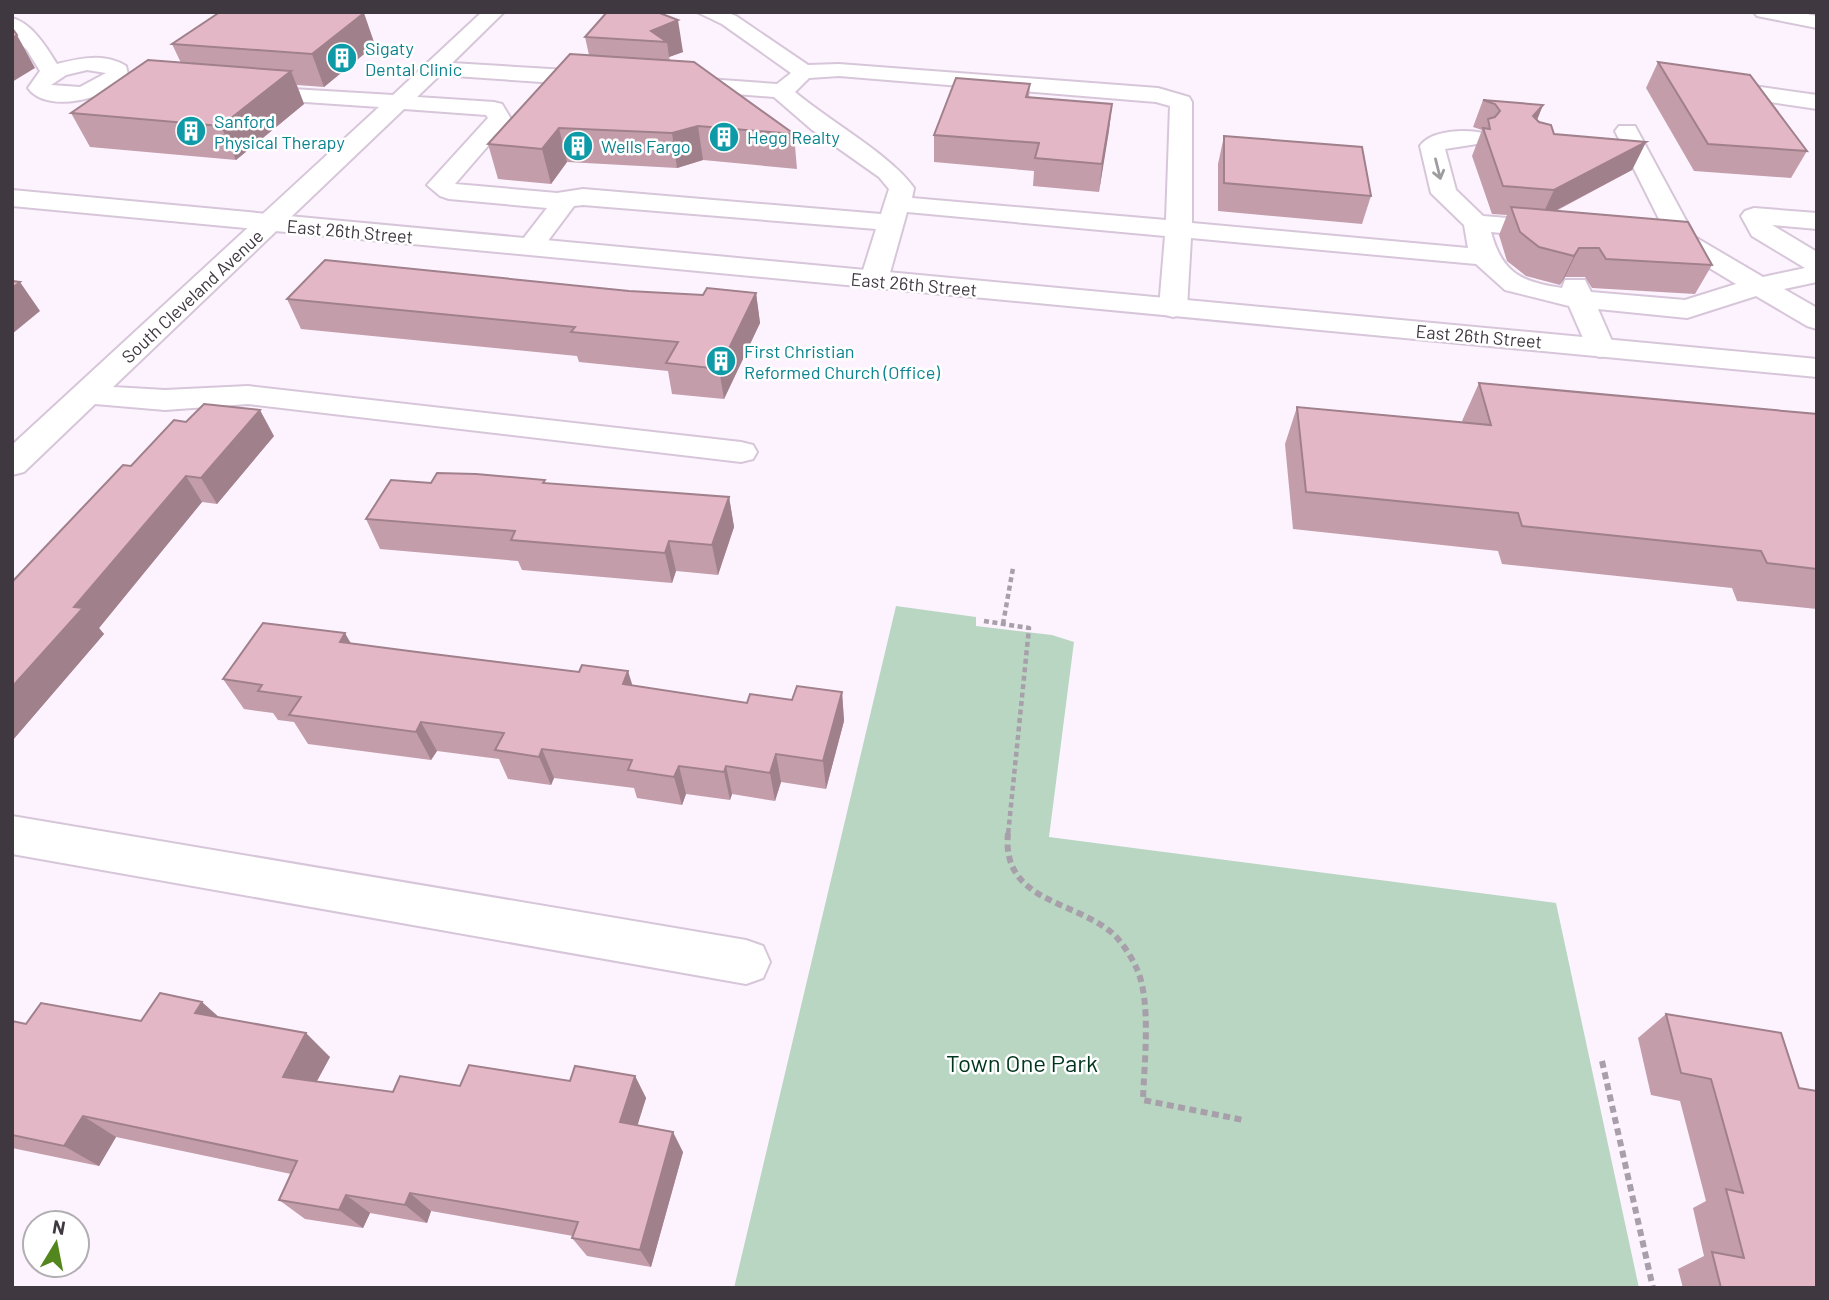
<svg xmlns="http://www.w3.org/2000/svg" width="1829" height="1300" font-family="Barlow,sans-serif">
  <rect width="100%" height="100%" fill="#fdf3ff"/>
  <path fill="#b9d6c3" d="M896,606l80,11v9l76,9 22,7 -25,195 507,66 83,385h-905z"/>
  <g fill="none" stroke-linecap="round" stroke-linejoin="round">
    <g stroke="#d7c6d9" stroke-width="4">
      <g id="minor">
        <path d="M482,12h22l-52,51 149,9 11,7 -11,7 -161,-11 -23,22 77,5 8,2 9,15 -56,65 102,9 26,-4 298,25 8,-25 -10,-12 -68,-48 -37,-32 -103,-8 -3,-5 3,-5 8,-2 98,7 14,-11 -69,-49 -25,-12h29l10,4 72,49 31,-1 319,24 31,9 3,5v121l276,25 -4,-23 -33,-32 -11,-47c11,-16 46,-17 63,-13l4,5 -4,5 -38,6 11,41 27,26 72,6 9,2 4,6 -4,6 -9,2 -64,-6c11,41 30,50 71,56l3,-8h20l6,12 94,8 51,-16 -58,-35 -27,-3 -4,-6 4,-6 15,-1 -51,-102 4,-5h16l60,111 68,40 42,-9 -53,-32 -11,-20 4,-5 9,-3 63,5v16l-45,-4 45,27v30l-33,7 33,19v21l-10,-3 -51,-30 -69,22 -89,-9 17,39 -5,6 -10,3 -10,-3 -21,-48 -64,-16 -29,-26 -285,-26 -4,70 -4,6 -10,3 -10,-3 -4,-6 6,-72 -258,-24 -19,68 -4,6h-20l-4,-6 16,-51 -293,-24 -9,1 -36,48h-18l-4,-6 31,-40 -98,-9 -9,-3 -13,-11 61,-67 -2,-3 -82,-6 -291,278 52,3 83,-4 493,56 12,3 4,7 -4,7 -12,3 -493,-58 -83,6 -70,-6 -71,68 -12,3v-30l367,-338 -131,-9 -11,-7 3,-5 153,9zM839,76l317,26 14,4 -4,114 -254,-22 2,-10c-23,-33 -85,-67 -119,-96l14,-14z"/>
        <path d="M1754,12h43l20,4v12l-60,-12z"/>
        <path d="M12,18c20,5 35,30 45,46 24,-6 47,-11 69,2l2,9c-16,23 -81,40 -100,13l12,-17 -13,-21 -15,-15zM87,70l19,3 -26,14 -29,-2 15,-10z"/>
        <path d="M1711,80l106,15v14l-114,-17 -3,-5 3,-5z"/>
        <path d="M12,816l734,124 17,6 7,16 -7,16 -17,6 -734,-130z"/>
      </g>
    </g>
    <g stroke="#d7c6d9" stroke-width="4">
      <path id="major" d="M12,190l1805,169v18l-1805,-171z"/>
    </g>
    <g stroke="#a79fa9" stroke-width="4.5" stroke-dasharray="5 3.5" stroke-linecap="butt">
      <path d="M984,621l45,7 -21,207"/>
      <path d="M1003,624l10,-56"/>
    </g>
    <g stroke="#a79fa9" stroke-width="6" stroke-dasharray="7 4.5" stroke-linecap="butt">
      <path d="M1008,833c-7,68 64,67 103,99 9,7 20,24 25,35 16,32 8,97 7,133l100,20"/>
      <path d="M1602,1061l51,227"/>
    </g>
    <use href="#minor" fill="#fff" fill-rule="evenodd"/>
    <use href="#major" fill="#fff" fill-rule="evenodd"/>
  </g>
  <g fill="#c49dab">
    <path d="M657,12l26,40 -14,5 1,3 124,74 3,35 -94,-9 -26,8 -110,-6 -16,22 -53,-5 -10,-35 101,-89 -4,-18z"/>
    <path d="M172,44l203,1 -51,42 -27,-2 7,19 -68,56 -146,-13 -19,-34 110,-50z"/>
    <path d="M1658,62l149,89 -16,27 -97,-7 -48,-83z"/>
    <path d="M1030,84l-1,13 83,7 -13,88 -66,-6 1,-15 -100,-9v-27z"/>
    <path d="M1483,100l60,5 -6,15 17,14 92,8 -14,28 -76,41 156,54 -17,29 -103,-6 -7,-11h-20l-5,8 -34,-9 -19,-15 -8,-26 8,-20 -15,-1 -20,-58 10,-26 -9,-3z"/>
    <path d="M1224,136l147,60 -9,28 -144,-13v-47z"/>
    <path d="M629,291l74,4 53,-2 4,30 -36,76 -52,-5 -4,-23 -89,-9 -2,-6 -276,-27 -14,-30z"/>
    <path d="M1479,383l338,31v195l-80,-8 -5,-13 -230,-24 -4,-13 -205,-22 -8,-85 12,-37 166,15 -1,-1z"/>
    <path d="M274,436l-57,68 -15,-2 -103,126 5,6 -92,107v-159l119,-116z"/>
    <path d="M431,483h115l183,14 5,30 -16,48 -42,-4 -4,12 -150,-13 -4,-9 -138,-12 -14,-30z"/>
    <path d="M351,643l396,60 45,-3 50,-8 2,29 -18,68 -45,-7 -6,19 -43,-7 -2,6 -44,-6 -4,11 -45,-7 -3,-10 -80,-10 -3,7 -43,-6 -9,-20 -62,-8 -6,9 -123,-16 -14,-22 -16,-2 -5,-7 -29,-4 -21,-30z"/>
    <path d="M1666,1014l115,19 36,255h-134l-5,-19 26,-13 -11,-48 13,-7 -26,-100 -29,-6 -13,-57z"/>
    <path d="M219,1017l111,40 -13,24 76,11 67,-6 110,-5 65,-5 11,22 -9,27 46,27 -32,115 -64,-11 -15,-18 1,-2 -142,-25 -4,12 -57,-10 -7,15 -58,-9 -26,-19 12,-26 -175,-37 -17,29 -87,-18v-127l14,3 115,-3z"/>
  </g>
  <g fill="#a0808b">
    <path d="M364,13l11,32 -51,42 -12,-33z"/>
    <path d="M678,20l5,32 -14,5 -2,-15 -16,-11z"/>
    <path d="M17,35l18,33 -23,14v-44z"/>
    <path d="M291,71l13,33 -68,56 -15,-34z"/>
    <path d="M1112,104l-3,27 -10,61 3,-28z"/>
    <path d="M1543,105l-11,27 1,-16z"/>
    <path d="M698,126l5,34 -26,8 -5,-35z"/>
    <path d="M559,128l8,34 -16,22 -9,-35z"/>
    <path d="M1646,142l-14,28 -91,48 13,-28z"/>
    <path d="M1579,248l-14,29 -5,8 14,-29z"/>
    <path d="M20,282l20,29 -28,23v-46z"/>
    <path d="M756,293l4,30 -36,76 -5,-30z"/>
    <path d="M260,410l14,26 -57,68 -16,-26z"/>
    <path d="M186,476l16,26 -103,126 5,6 -92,107v-54l62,-80z"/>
    <path d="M729,497l5,30 -16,48 -6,-30z"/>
    <path d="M669,541l7,30 -4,12 -7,-30z"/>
    <path d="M345,633l17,30 -22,-21z"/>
    <path d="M628,671l9,29 -14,-16z"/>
    <path d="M842,692l2,29 -18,68 -3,-28z"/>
    <path d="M421,722l16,29 -6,9 -15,-28z"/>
    <path d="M542,749l12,29 -3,7 -12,-28z"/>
    <path d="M776,754l5,28 -6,19 -5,-28z"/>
    <path d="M679,766l7,28 -4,11 -8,-28z"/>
    <path d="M726,766l6,28 -2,6 -6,-28z"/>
    <path d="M202,1002l27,24 -34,-13z"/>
    <path d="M306,1033l24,24 -23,42 -24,-22z"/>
    <path d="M635,1076l11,22 -14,45 -12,-21z"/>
    <path d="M83,1116l33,21 -17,29 -35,-20z"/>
    <path d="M673,1132l10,20 -32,115 -11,-17z"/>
    <path d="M410,1193l21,18 -4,12 -22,-18z"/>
    <path d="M346,1195l24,18 -7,15 -24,-18z"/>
  </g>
  <g fill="#e4b7c7" stroke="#a0808b" stroke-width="2">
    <path d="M220,12h133l11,1 -52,41 -140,-10z"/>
    <path d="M607,12h50l21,8 -27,11 16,11 -82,-5z"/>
    <path d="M12,28l5,7 -5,3z"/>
    <path d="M570,54l124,8 100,72 -96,-8 -26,7 -113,-5 -17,21 -54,-5z"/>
    <path d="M148,60l143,11 -70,55 -150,-13z"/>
    <path d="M1658,62l92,13 57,76 -99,-7z"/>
    <path d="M956,78l74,6 -4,13 86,7 -10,60 -67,-6 4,-15 -105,-8z"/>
    <path d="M1483,100l60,5 -10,11 6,6 12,3 3,9 92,8 -92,48 -51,-4 -20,-58 7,1 -2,-10 7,-2 5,-6 -5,-7z"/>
    <path d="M1224,136l138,11 9,49 -147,-13z"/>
    <path d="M1511,207l177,15 24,43 -106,-6 -7,-11h-20l-5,8 -35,-9 -19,-15z"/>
    <path d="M325,260l304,31 74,4 4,-7 49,5 -37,76 -53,-6 12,-21 -107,-10 4,-5 -288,-28z"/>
    <path d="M12,281l8,1 -8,6z"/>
    <path d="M1479,383l338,31v155l-50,-6 -6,-12 -239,-25 -4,-13 -212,-21 -9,-85 194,18z"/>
    <path d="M204,404l56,6 -59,68 -15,-2 -112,131 9,1 -71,79v-105l111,-117 8,1 43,-46 12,2z"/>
    <path d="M437,473l39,1 69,6 -2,3 186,14 -17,48 -43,-4 -4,12 -154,-13 4,-9 -149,-12 25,-39 40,3z"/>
    <path d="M263,623l82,10 -5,9 77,10 162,20 3,-7 46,6 -5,13 124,19 3,-9 42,6 5,-14 45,6 -19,69 -47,-7 -6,19 -44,-7 -2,6 -45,-6 -5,11 -46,-7 4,-10 -90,-11 -3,8 -44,-7 9,-17 -83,-11 -5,10 -127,-17 12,-18 -43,-6 4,-6 -39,-6z"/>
    <path d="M160,993l42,9 -7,11 111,20 -23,44 110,15 7,-16 60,10 9,-21 101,16 5,-15 60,10 -15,46 53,10 -33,118 -68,-12 6,-16 -168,-29 -5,12 -59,-10 -7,15 -60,-10 18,-39 -214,-45 -19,30 -52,-11v-114l14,3 15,-21 100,18z"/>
    <path d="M1666,1014l115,19 18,55 18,3v197h-96l-9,-36 32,6 -18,-69 17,4 -32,-114 -30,-6z"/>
  </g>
  <defs><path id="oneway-shaft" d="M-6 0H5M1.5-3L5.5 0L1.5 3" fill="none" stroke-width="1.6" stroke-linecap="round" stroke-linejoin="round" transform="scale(1.75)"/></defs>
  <use stroke="#9f9ca0" href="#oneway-shaft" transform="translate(1438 169) rotate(76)"/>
  <defs>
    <g id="building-disc" transform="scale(1.575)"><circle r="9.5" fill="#0f9aa8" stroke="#fff"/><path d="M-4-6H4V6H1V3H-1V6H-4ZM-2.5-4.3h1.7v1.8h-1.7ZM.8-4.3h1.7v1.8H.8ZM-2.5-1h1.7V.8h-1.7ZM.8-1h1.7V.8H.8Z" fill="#fff"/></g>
  </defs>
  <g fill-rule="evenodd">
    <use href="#building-disc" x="342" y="58"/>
    <use href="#building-disc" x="191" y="131"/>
    <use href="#building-disc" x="724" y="137"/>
    <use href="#building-disc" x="578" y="146"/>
    <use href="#building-disc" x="721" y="361"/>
  </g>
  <g text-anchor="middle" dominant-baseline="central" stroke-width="5" stroke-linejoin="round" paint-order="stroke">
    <g font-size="18" fill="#0d838f" stroke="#fff" text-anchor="start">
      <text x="365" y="48">Sigaty<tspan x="365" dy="21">Dental Clinic</tspan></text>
      <text x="214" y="121">Sanford<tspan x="214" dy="21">Physical Therapy</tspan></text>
      <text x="747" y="137">Hegg Realty</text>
      <text x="601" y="146">Wells Fargo</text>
      <text x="744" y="351">First Christian<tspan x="744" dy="21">Reformed Church (Office)</tspan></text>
    </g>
    <g font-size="18" fill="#3f3840" stroke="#fff">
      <text transform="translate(350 231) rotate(5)">East 26th Street</text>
      <text transform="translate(914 284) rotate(5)">East 26th Street</text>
      <text transform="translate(192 296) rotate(-43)">South Cleveland Avenue</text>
      <text transform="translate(1479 336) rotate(5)">East 26th Street</text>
    </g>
    <g font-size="24" fill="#00351d" stroke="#fff">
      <text x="1022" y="1062">Town One Park</text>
    </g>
  </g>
  <rect width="1829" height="1300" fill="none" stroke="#3f3840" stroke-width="28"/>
  <g transform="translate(56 1244) rotate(10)"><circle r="33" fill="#ffffff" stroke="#b2afb3" stroke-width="2"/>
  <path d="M0-5L12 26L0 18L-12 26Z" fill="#53861c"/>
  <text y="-10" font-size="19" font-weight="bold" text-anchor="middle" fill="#3f3840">N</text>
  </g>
</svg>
